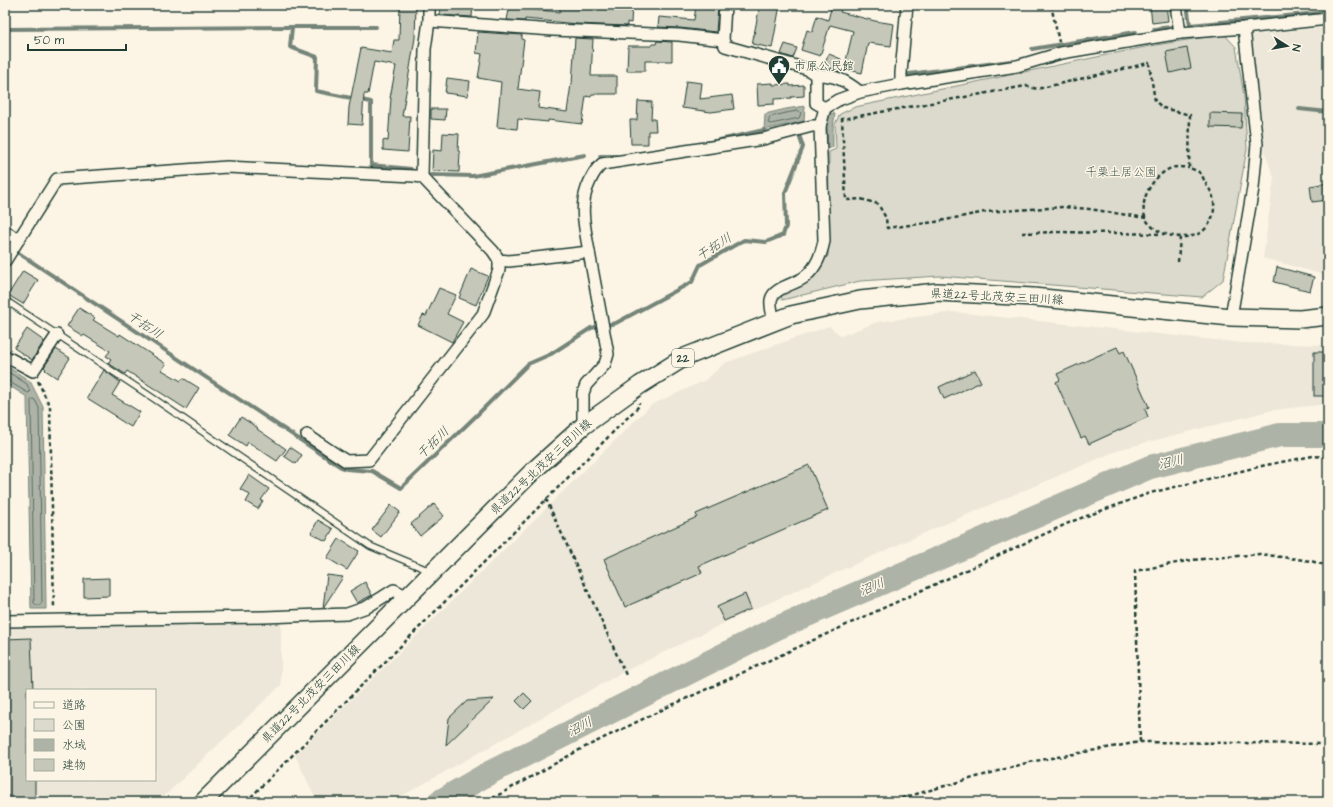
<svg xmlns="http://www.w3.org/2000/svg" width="1333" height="807" font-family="'Architects Daughter','Klee One',sans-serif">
  <rect width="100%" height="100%" fill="#fcf5e5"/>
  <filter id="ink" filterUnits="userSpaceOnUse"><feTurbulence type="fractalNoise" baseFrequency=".025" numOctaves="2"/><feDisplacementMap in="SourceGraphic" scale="8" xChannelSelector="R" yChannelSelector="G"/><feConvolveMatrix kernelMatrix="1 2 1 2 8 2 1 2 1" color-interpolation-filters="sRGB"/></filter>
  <g filter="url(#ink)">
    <g fill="#ece7d8" fill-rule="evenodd">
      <path d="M1328,27v249l-65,-18 11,-80 -9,-25 -14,-118z"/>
      <path d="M954,312l289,31 85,2v59l-55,6 -152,39 -197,84 -202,91 -99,48 -232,130h-74l-22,-47 356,-350 53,-24 21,-18 104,-37 12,10 36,-14z"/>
      <path d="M281,621v64l-123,117h-153v-175zM27,690h128v90h-128z"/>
    </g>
    <path fill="#dcdacc" stroke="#7e8c80" d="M1224,34l12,13 8,49 3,53 -24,131 -21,17 -262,-21 -80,5 -78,19 -1,-7 25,-12 22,-25 1,-104 7,-3 -1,-25 5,-10 15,-7 295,-61z"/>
    <g fill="#aeb3a7" stroke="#758479">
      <path d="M805,106l-1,15 -40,9 1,-16 21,-5z"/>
      <path d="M830,113l5,1 -2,13v20l-5,2 -1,-24z"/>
      <path d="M5,365l25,16 13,26 3,202h-15l-4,-212 -22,-14z"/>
    </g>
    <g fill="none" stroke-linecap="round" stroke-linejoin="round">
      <g stroke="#586c62" stroke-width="1">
        <path d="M799,111l2,2 -2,5 -28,6 -3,-1 2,-6 16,-4z"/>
        <path d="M5,370l22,14 3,8 -2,1 -20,-12 -3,-1"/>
        <path d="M33,399l2,1 4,8 3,195 -2,2h-4l-2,-2 -3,-202z"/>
      </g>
      <g stroke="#758479" stroke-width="4">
        <path d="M1187,5l3,20 138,-13"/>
        <path d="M292,27l-2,20 27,10 -1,34 55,11v63l40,4"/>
        <path d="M5,29l287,-2h84"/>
        <path d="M1154,29l17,-2"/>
        <path d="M1032,49l104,-17"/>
        <path d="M909,74l102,-13"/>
        <path d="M1299,109l29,3"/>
        <path d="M706,143l58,-13"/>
        <path d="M630,154l12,-1"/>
        <path d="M600,156h16"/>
        <path d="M431,175l42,1 112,-21"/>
        <path d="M5,244l336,223 5,2 26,2 29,17 77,-74 50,-50 23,-10 40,-26 25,-5 76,-41 8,-17 44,-25 22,2 17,-7 3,-9 -1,-33 18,-46 -4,-12"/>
      </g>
      <path stroke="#aeb3a7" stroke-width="24" d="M439,802l52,-30 286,-144 373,-161 130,-32h48"/>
    </g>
    <g fill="#c5c7b9" stroke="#1f3d34">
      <path d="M400,5h16l-1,33 -13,78h8l-2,36 -25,-2v-10l5,1 3,-43h-1l6,-32 -22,-4 -6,32h-4l-2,31 -14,-1 1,-17 12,-59 31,5 2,-13h5z"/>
      <path d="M441,5h32l-1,12 -32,-2z"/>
      <path d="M510,5h16l-1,4 35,3v-7h20v3l32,1 1,-4h19l-1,18 -4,-1v4l-50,-2 -52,-5v2l-18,-1z"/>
      <path d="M760,5h20l-8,43 -20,-4z"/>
      <path d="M832,5h11l-3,7 35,9 19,3 -3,22 -23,-3 -6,30 -18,-4 9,-38 -23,-6 -10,31 -19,-6 6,-20 5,2 5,-16 11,4z"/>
      <path d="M1150,5h16l2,16 -16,2z"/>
      <path d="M696,6l22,1 -2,25 -36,-4 -22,-1 1,-10 35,3z"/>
      <path d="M478,32l44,3v4l2,1 -6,49 22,3 -2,16 29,4 4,-28h1l3,-46 18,1 -2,37h26v18h-25l-1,3 -5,-1 -4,28 -34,-4v2l-30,-3 -1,10 -20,-2 4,-45 -23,-4 4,-24 -6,-1z"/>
      <path d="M657,41l15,1v19h-27v10h-18l1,-25h24v-2h4z"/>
      <path d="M785,44l12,4 -4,10 -12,-4z"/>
      <path d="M1187,48l4,20 -21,5 -4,-21z"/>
      <path d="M829,54l12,5 -3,12 -14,-6z"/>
      <path d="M447,78l23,3 -2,15 -23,-3z"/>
      <path d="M686,81l16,2 -2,16 32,-4 2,14 -23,3 -29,-4z"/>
      <path d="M773,83v2l17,-1v2l14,-1v11l-13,1v1l-17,1v5l-16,1 -1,-21z"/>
      <path d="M638,101l14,1 -1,17h4l1,12h-8v13h-17l-1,-24h7z"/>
      <path d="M431,109h15l-1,11 -14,-1z"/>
      <path d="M1210,113l32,1 -1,14 -31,-1z"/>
      <path d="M443,133l16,1 -1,17 2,1 -1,20 -27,-1 1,-21 9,1z"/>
      <path d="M1328,183v17l-16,2 -2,-16z"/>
      <path d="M1277,267l37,10 -4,14 -36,-9z"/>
      <path d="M471,269l17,7 -12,29 -17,-7z"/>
      <path d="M23,271l15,9 -15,24 -15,-9z"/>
      <path d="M439,288l17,7 -9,19 16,8 -11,20 -34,-17 5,-10 3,1z"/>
      <path d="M79,308l16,10 -2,2 26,16 1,-2 46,30 -4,6 19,11 2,-3 16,10 -13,21 -59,-38 -2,3 -17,-11 3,-4 -5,-3 4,-5 -26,-16 -1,1 -16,-10z"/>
      <path d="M27,329l17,12 -12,19 -18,-12z"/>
      <path d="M1117,347l3,6 4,-2 25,56 -4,2 3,8 -59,27 -4,-8 -4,2 -25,-56 4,-2 -3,-6z"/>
      <path d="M56,349l14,9 -13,20 -12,-8 1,-1 -2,-2z"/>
      <rect x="1314" y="352" width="14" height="44"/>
      <path d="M104,370l16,12 -8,13 28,17 -9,15 -16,-10 1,-1 -29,-18z"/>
      <path d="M975,370l6,12 -37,17 -5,-12z"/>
      <path d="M241,417l17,11 -1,1 29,20 -9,12 -29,-19 -2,4 -17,-11z"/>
      <path d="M290,447l12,8 -6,9 -12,-8z"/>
      <path d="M809,465l19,45 -129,56 3,7 -77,34 -21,-48 93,-42 -1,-3z"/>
      <path d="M249,475l20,14 -8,11 2,1 -5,8 -12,-7 4,-7 -10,-6z"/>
      <path d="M434,504l10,12 -24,20 -9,-12z"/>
      <path d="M391,505l9,7 -19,25 -9,-7z"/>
      <path d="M318,520l15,9 -7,12 -15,-8z"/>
      <path d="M339,539l20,12 -12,19 -20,-12z"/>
      <path d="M327,575l16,2 -20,31z"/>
      <path d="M109,578v18l-25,1v-18z"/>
      <path d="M365,582l7,13 -15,8 -7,-12z"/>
      <path d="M745,594l6,15 -27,12 -7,-14z"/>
      <path d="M31,638l2,52h-6v90h8v22h-30v-163z"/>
      <path d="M524,693l8,8 -8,8 -8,-8z"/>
      <path d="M494,699l-48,46 3,-27 18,-17z"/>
    </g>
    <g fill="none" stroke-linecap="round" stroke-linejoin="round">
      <g stroke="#1f3d34" stroke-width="8">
        <path id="lane" d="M5,300l151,100 214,146 60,25"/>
      </g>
      <g stroke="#1f3d34" stroke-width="14">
        <g id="street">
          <path d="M725,5l-2,35 2,6 82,23 9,6v28l9,5"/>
          <path d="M1176,5l4,28"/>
          <path d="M429,21l124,9 126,5 44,5"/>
          <path d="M816,75c18,-1 30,6 44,17"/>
          <path d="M901,84v-11l6,-68"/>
          <path d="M422,177l3,-128 4,-28v-16"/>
          <path d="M5,231l13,9"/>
          <path d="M589,252c-4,-25 -11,-47 1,-71 3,-7 6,-12 12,-17l161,-25 49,-13h8"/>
          <path d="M5,261l52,-82 170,-12 187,9 8,1 71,74 6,9 10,1 80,-9 19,102 -3,10 -19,21 -3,8v33"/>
          <path d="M1231,317l22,-129 4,-44 -13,-116"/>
          <path d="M774,322c-1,-7 -4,-15 -3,-22 2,-13 27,-16 35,-24 11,-10 15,-21 18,-35l-4,-115 5,-18 13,-8 22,-8 41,-8 116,-18 44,-13 119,-20 64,-5 84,-9"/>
          <path d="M5,356l28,15 24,-36"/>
          <path d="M307,435l39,26 23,-1 114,-146 16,-44v-10"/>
          <path d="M5,621l259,-4 83,-3 20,-7 27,-17 14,7"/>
        </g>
      </g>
      <g stroke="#1f3d34" stroke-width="20">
        <path id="primary" d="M203,802l330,-331 50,-45 57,-41 45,-28 106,-42 69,-15 77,-8 96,5 198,20 69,2 28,-3"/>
      </g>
      <g stroke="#1f3d34" stroke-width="2.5" stroke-dasharray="4 3" stroke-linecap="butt">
        <path d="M1051,5l8,37"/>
        <path d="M1146,218l-57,-9 -26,-2 -78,5 -50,10 -48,6 -1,-10 -8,-14 -17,-5 -15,1 -4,-81 184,-33 11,3 112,-26 6,38 8,7 27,7 -1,53c3,1 9,3 11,5 3,3 4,8 6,11 1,3 4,5 5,8 7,14 2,35 -13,42 -17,8 -51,-1 -54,-21 -3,-18 11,-38 27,-45 6,-2 12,-1 18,0"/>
        <path d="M1022,233l36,-1 106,2"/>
        <path d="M1178,262l2,-25"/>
        <path d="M38,381l12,26 4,202"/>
        <path d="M546,499l80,176"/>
        <path d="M1140,742l-5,-171 57,-11 68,-6 51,7 17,5"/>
        <path d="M246,802l393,-396v-3"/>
        <path d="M486,802l95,-53 91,-44 401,-184 77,-28 116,-28 47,-9 15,1"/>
        <path d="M888,802l142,-40 110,-20 188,2"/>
      </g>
      <use href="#lane" stroke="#fcf5e5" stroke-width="5.5"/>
      <use href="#street" stroke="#fcf5e5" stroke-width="11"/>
      <use href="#primary" stroke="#fcf5e5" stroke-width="17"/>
    </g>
  </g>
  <defs>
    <g id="civic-pin" transform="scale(1.15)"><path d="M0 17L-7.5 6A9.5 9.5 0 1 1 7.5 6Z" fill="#1f3d34" stroke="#fcf5e5"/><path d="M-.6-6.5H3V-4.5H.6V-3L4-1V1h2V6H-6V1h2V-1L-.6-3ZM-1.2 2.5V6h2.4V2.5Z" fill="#fff"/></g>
  </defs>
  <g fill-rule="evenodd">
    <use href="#civic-pin" x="779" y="66"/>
  </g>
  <g text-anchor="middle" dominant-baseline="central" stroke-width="3" stroke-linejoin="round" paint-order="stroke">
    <rect fill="#fcf5e5" stroke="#617469" stroke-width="1" x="672" y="349" width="22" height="18" rx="3"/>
    <g font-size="11" font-weight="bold" fill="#1f3d34">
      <text x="683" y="358">22</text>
    </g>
    <g font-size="12" fill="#1f3d34" stroke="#fcf5e5" text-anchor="start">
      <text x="794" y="66">市原公民館</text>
    </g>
    <g font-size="12" fill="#455c52" stroke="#fcf5e5">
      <text x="1121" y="172">千栗土居公園</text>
    </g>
    <g font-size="12" fill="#1f3d34" stroke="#fcf5e5">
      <text transform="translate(997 297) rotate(3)">県道22号北茂安三田川線</text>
      <text transform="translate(541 467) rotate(-43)">県道22号北茂安三田川線</text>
      <text transform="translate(311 694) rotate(-45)">県道22号北茂安三田川線</text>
    </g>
    <g font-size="13" font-style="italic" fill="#435a51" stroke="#fcf5e5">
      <text transform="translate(714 247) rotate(-33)">干拓川</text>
      <text transform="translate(145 325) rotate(34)">干拓川</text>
      <text transform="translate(433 443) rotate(-44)">干拓川</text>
      <text transform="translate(1171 462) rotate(-14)">沼川</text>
      <text transform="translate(872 587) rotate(-23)">沼川</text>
      <text transform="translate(580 727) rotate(-27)">沼川</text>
    </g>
  </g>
  <rect width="1333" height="807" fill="none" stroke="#fcf5e5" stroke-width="20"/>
  <rect x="10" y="10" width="1313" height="787" fill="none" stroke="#1f3d34" stroke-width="1.5" filter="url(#ink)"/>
  <rect x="26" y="689" width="130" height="92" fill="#fcf5e5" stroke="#a4ab9e"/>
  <rect x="34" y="702" width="20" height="6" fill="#fcf5e5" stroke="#a4ab9e"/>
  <text x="62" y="709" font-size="12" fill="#1f3d34">道路</text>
  <rect x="34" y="719" width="20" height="12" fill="#dcdacc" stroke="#a4ab9e"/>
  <text x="62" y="729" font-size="12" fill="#1f3d34">公園</text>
  <rect x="34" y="739" width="20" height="12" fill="#aeb3a7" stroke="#a4ab9e"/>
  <text x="62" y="749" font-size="12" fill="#1f3d34">水域</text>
  <rect x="34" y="759" width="20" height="12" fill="#c5c7b9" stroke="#a4ab9e"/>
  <text x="62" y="769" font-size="12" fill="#1f3d34">建物</text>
  <g transform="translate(1287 46) rotate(101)" stroke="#fcf5e5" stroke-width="3" paint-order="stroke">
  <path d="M0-3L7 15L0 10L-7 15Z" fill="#1f3d34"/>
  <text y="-6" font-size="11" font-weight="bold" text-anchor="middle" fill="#1f3d34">N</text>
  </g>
  <path d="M28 44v6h98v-6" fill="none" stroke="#1f3d34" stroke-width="2"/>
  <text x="34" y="44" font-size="12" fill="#1f3d34" stroke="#fcf5e5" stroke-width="3" paint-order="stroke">50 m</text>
</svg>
